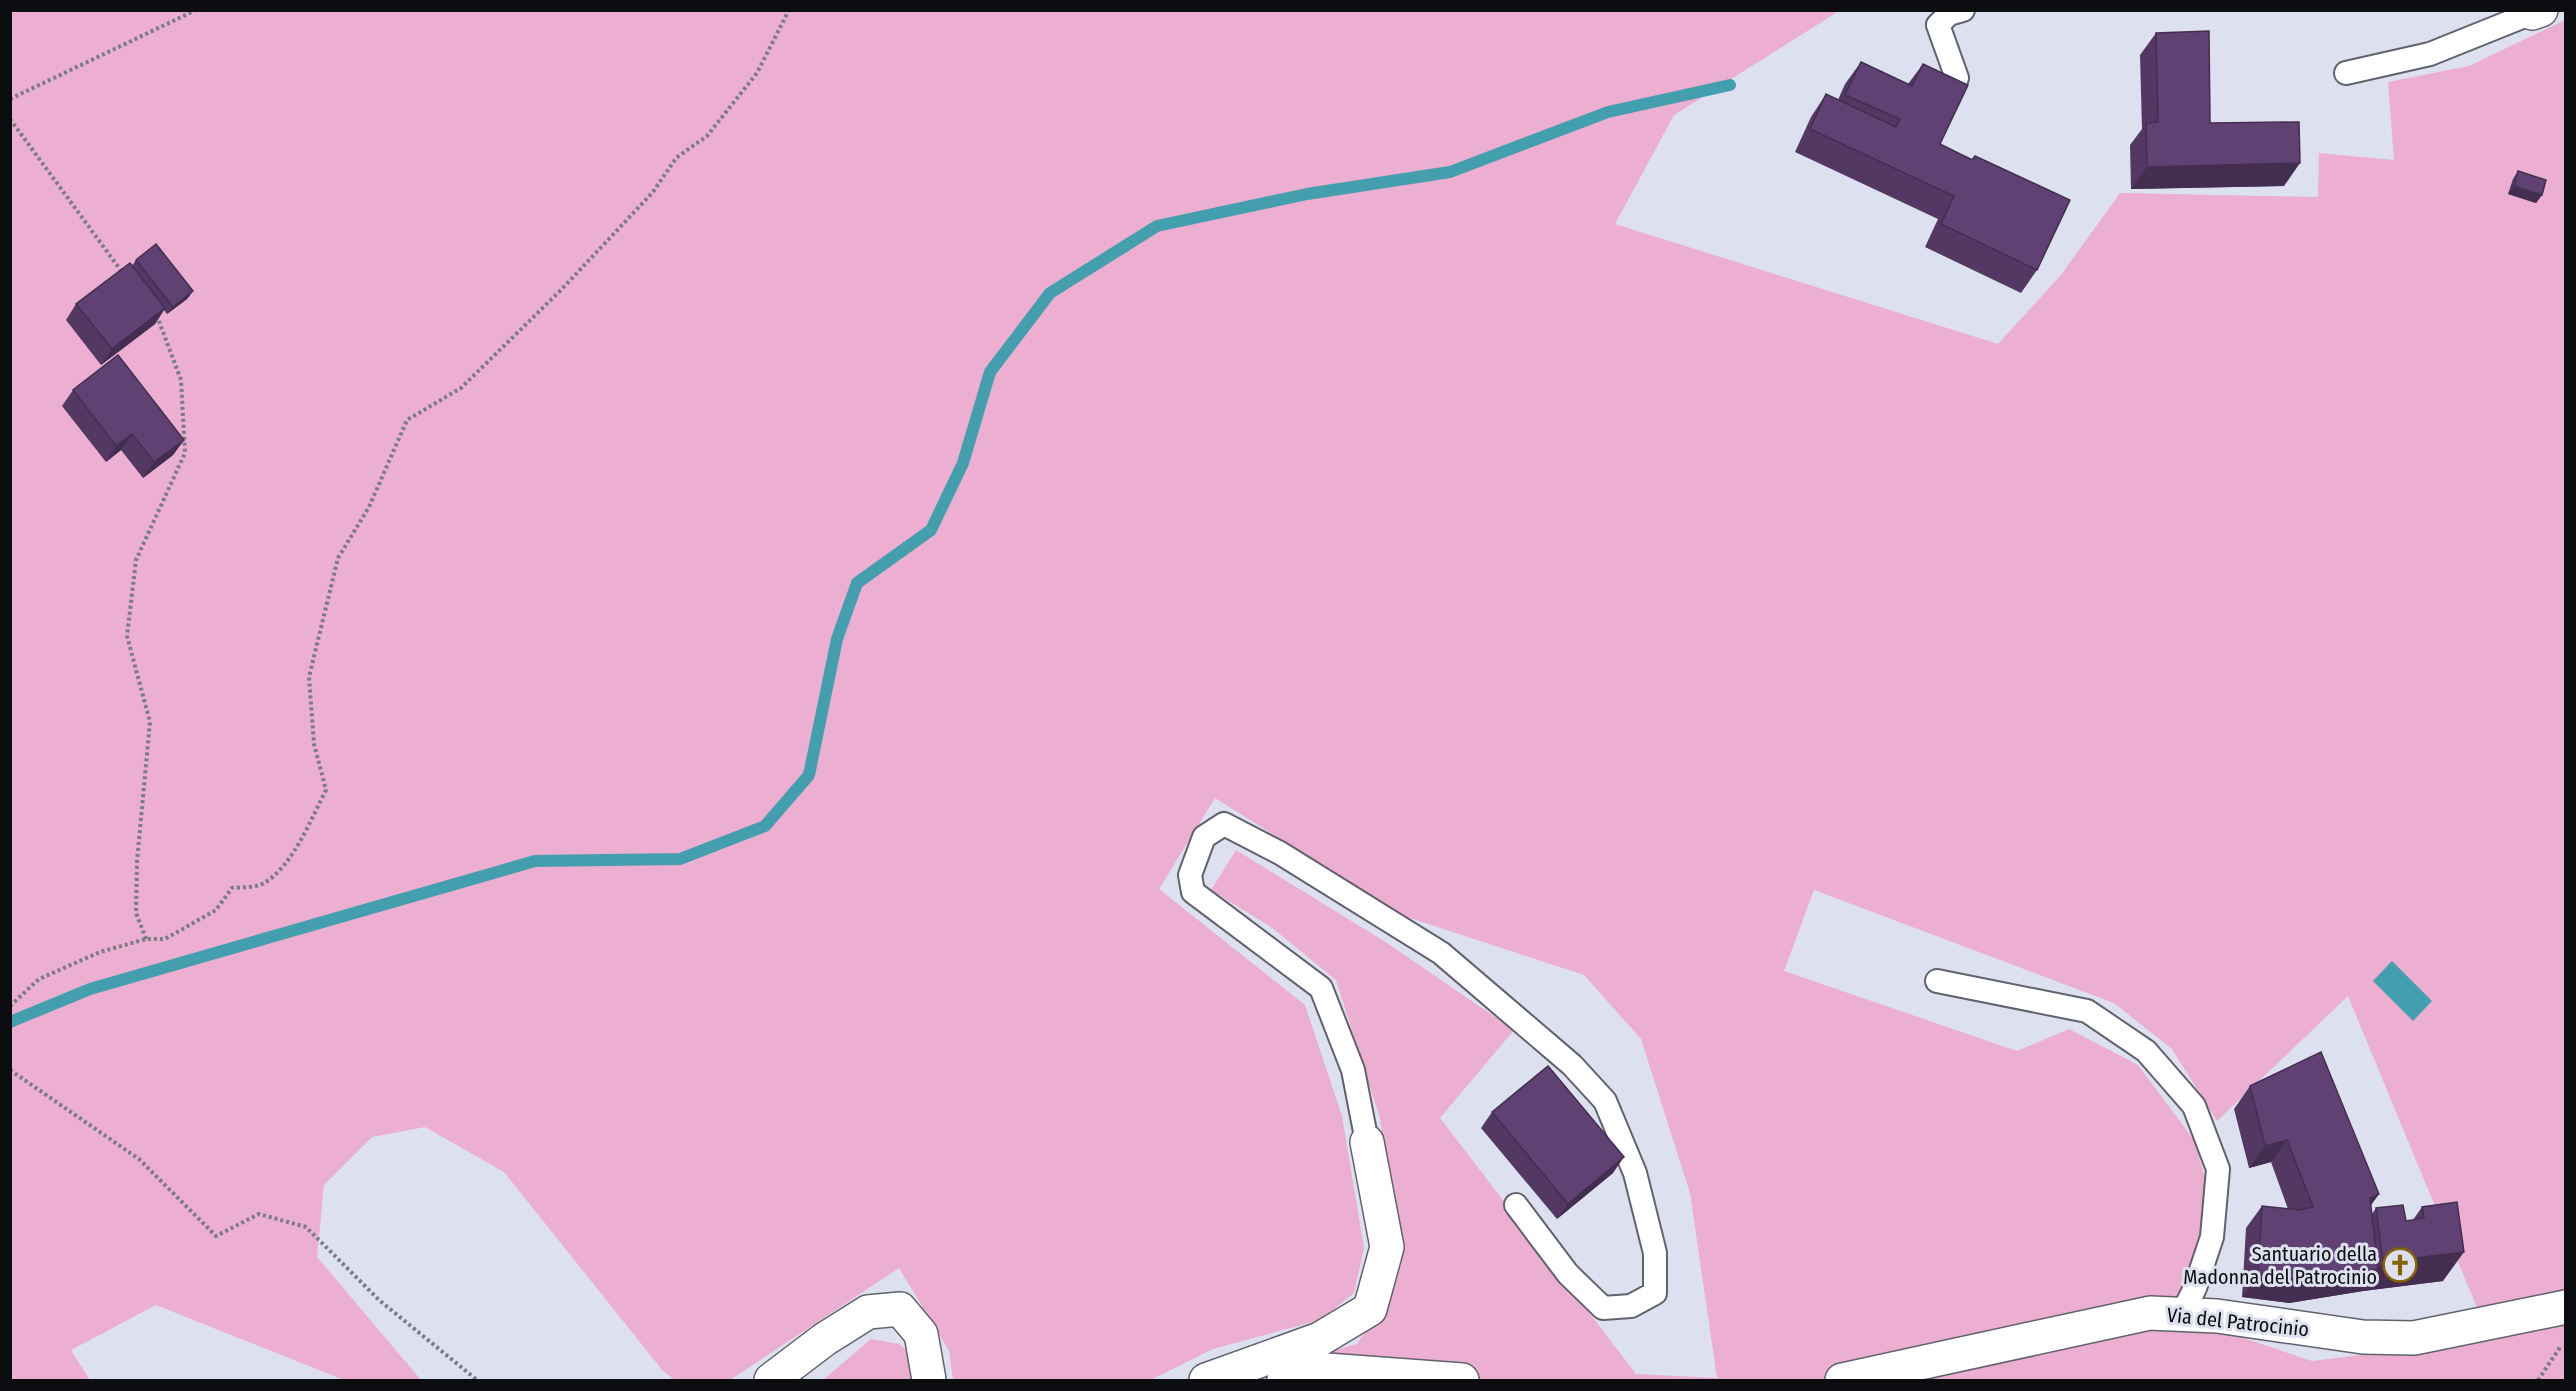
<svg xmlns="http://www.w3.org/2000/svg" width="2576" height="1391" font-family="'Fira Sans Condensed',sans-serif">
  <rect width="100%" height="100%" fill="#dde0ee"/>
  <g fill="#ecaed1" fill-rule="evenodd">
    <path d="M10,11h1829l-165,104 -59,109 383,120 63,-69 59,-82 198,4 1,-44 75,7 -6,-78 81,-16 96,-46v1360h-1340l132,-36 26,-39 16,-57 -19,-130 -44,-138 -65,-53 -60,-37 25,-40 151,93 127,87 -74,88 196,256 81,4 -27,-185 -49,-154 -57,-64 -183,-60 -186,-117 -56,91 146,116 37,111 22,132 -10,45 -34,27 -107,29 -62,31h-198l-4,-29 -50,-83 -169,112h-55l-12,-9 -159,-199 -79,-45 -53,10 -48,48 -7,72 104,123h-77l-188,-75 -85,45 19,30h-79zM1814,890l300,113 58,46 45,72 131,-125 142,343 -178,22 -142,-48 26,-53 14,-65 -16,-55 -56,-75 -69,-36 -52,22 -233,-80z"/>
    <path d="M871,1339l28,5 19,17 2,19h-97z"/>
  </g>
  <path fill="#439eae" d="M2392,961l40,40 -19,20 -40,-40z"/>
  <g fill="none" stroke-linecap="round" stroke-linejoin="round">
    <path stroke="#439eae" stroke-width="12" d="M10,1022l80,-33 445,-128 145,-2 85,-33 44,-51 28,-136 20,-56 74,-53 32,-67 27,-91 60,-79 107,-67 150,-32 143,-22 158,-60 122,-27"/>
    <g stroke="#60626e" stroke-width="26">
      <g id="service">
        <path d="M2346,73l84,-19 102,-41"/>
        <path d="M1957,78l-19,-53 11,-11 14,-4"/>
        <path d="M1937,981l150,30 59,40 48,55 24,63 -6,68 -17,51 -13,26"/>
        <path d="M1367,1142l-14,-72 -32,-82 -128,-96 -3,-17 14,-38 20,-13 56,29 161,100 131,112 33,36 30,72 20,80v40l-24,13 -28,2 -35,-34 -52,-69"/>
      </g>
    </g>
    <g stroke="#60626e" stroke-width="36">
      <g id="minor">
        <path d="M2532,13l9,-3"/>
        <path d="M771,1380l54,-41 43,-27 32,-3 21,25 8,46"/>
        <path d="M1206,1380l114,-41 50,-30 17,-62 -20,-105"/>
        <path d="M1284,1380l43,-10 135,10"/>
        <path d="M1842,1380l308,-67 67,3 146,21 51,1 152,-31"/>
      </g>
    </g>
    <g stroke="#797b85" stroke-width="4" stroke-dasharray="3 3" stroke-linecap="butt">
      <path d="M10,99l186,-89"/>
      <path d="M10,119l112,153"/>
      <path d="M146,939l-10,-26 1,-52 13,-139 -23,-86 9,-76 49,-107 -4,-73 -24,-64"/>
      <path d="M10,1006l29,-27 61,-27 46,-13h19l51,-29 16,-22c9,-1 24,0 32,-5 29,-17 47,-64 62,-93l-12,-46 -5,-67 29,-119 31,-51 38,-87 54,-32 100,-98 92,-98 23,-34 31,-22 50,-63 32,-63"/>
      <path d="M10,1070l129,89 77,77 43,-22 47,13 73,73 98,80"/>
      <path d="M2538,1380l23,-34"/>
    </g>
    <use href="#service" stroke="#fff" stroke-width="22"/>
    <use href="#minor" stroke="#fff" stroke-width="33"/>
  </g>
  <g fill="#533864">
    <path d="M2156,33l54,90 74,63 -153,3 -1,-44 12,-16 -2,-74z"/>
    <path d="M1861,62l47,22 15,-20 17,80 32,15 3,-3 62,114 -16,23 -96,-46 13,-28 -143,-67 16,-35 15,-23 12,6 7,-16z"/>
    <path d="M2518,171l24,24 -6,8 -28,-9 5,-15z"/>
    <path d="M136,260l57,31 -6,8 -20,15 -3,-4 -9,14 -54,41 -35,-45 10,-16 56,-38z"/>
    <path d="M73,390l111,50 -11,15 -30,23 -22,-28 -15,12 -44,-56z"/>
    <path d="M2250,1086l129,108 -8,11 1,9 4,-6 30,13 7,-1 9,-13 21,74 -80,10 -74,12 -47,-6 4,-69 16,-22 26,3 -17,-47 -22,6 -15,-59z"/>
    <path d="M1492,1112l121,61 -56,46 -76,-91z"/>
  </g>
  <g fill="#432e51">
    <path d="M2300,163l-16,23 -153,3 16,-22z"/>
    <path d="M2514,186l28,9 -6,8 -28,-9z"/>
    <path d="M193,291l-6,8 -20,15 6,-7z"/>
    <path d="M165,308l-10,16 -54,41 11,-16z"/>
    <path d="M132,434l-11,16 -15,12 10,-16z"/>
    <path d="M184,440l-11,15 -30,23 11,-16z"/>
    <path d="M2287,1140l-16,22 -22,6 16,-22z"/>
    <path d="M1624,1157l-11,16 -56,46 11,-15z"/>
    <path d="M2379,1194l-16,22 7,-18z"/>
    <path d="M2464,1252l-21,29 -80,10 20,-29z"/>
    <path d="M2378,1269l-15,22 -74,12 -47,-6 16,-23z"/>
  </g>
  <g fill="#604174" stroke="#432e51" stroke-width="1.5">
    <path d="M2209,31l1,92 89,-1 1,41 -153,4 -1,-44 12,-1 -2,-89z"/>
    <path d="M1861,62l51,24 11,-22 45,21 -28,59 32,16 3,-4 95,44 -33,70 -96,-46 13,-28 -144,-67 16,-35 70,33 4,-8 -55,-24z"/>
    <path d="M2518,171l28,9 -4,15 -28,-9z"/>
    <path d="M156,244l37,47 -20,16 -37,-47z"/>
    <path d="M130,263l35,45 -53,41 -36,-45z"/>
    <path d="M118,355l66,85 -30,22 -22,-28 -16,12 -43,-56z"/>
    <path d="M2321,1052l58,142 -9,4 8,71 -73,12 -47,-7 4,-68 37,4 14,-3 -26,-67 -22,6 -15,-60z"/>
    <path d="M1548,1066l76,91 -56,47 -76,-92z"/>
    <path d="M2457,1202l7,50 -81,10 -7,-54 27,-3 3,16 18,-3 -2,-11z"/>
  </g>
  <defs>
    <g id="church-ring" transform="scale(1.725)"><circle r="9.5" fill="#dde0ee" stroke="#866400" stroke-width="1.5"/><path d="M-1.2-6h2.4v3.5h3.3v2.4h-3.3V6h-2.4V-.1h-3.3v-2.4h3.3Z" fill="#866400"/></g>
  </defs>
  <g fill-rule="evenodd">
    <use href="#church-ring" x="2400" y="1265"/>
  </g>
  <g text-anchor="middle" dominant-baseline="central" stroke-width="6" stroke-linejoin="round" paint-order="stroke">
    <g font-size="20" fill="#0c0d11" stroke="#dde0ee" text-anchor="end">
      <text x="2377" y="1254">Santuario della<tspan x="2377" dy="23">Madonna del Patrocinio</tspan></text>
    </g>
    <g font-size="20" fill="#0c0d11" stroke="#dde0ee">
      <text transform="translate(2238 1322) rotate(6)">Via del Patrocinio</text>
    </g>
  </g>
  <rect width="2576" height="1391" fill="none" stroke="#0c0d11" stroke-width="24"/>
</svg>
